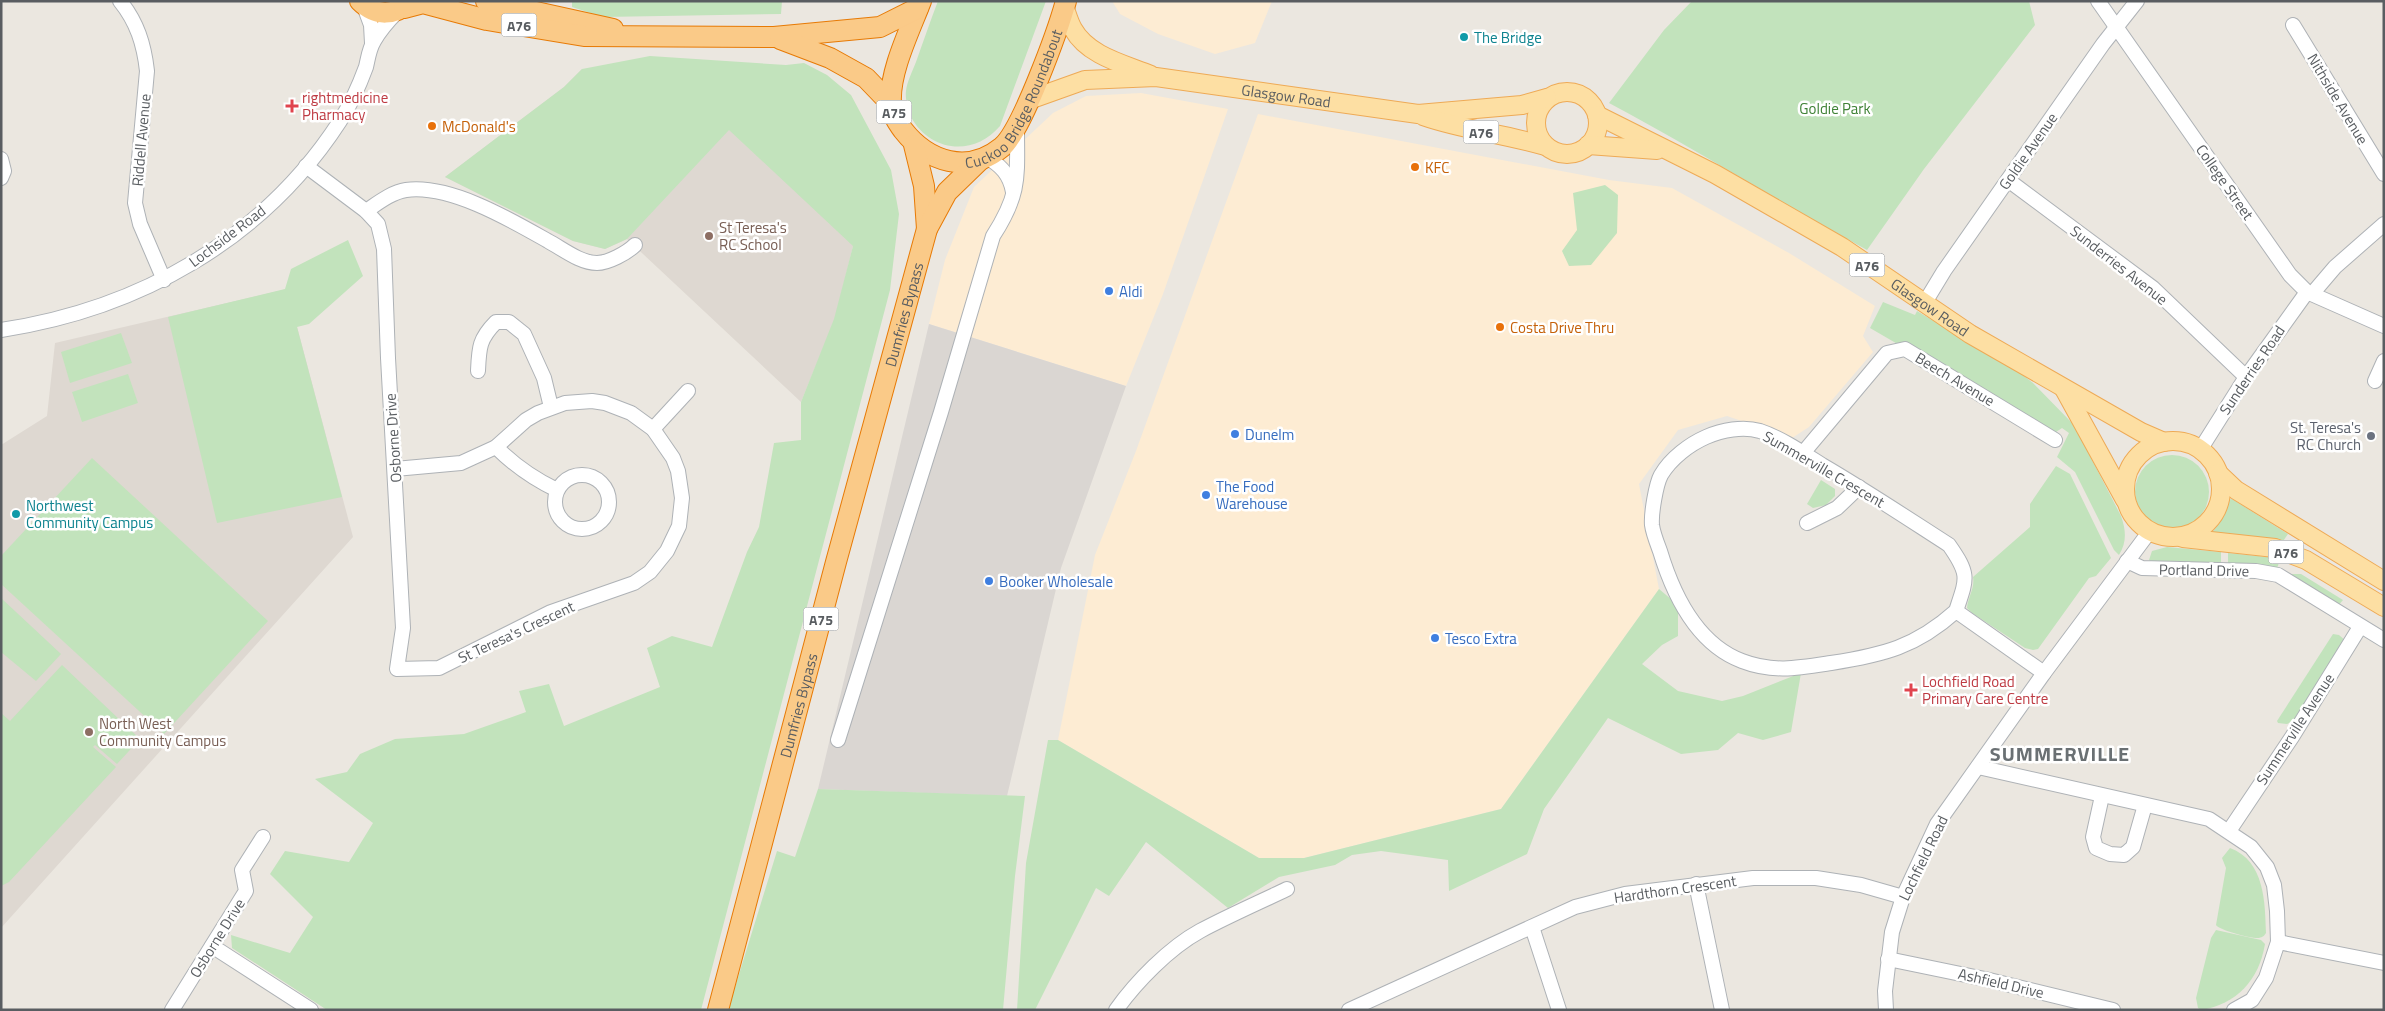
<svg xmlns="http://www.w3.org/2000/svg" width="2385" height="1011" font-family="'Titillium Web',sans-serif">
  <rect width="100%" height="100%" fill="#ebe7e0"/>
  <g fill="#fdecd3">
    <path d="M1112,1h160l-17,42 -40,11 -57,-20 -38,-20z"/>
    <path d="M1141,93l87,16 -65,185 -37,92 -197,-62 16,-64 29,-73 79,-74 33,-17z"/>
    <path d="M1258,114l351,66 63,8 117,65 86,53 -12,30 10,16 -64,75 -17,11 -65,-22 -49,14 -39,54 20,105 -158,220 -197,49h-45l-201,-118 37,-185 41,-104z"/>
  </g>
  <path fill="#dad6d2" d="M929,324l197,62 -65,182 -54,228 -189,-7z"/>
  <g fill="#ded8d1">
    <path d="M582,69l50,3 89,13 135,149 -21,85 -34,83 -174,-163 -22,10 -32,-8 -128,-64 119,-90z"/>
    <path d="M287,289l66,248 -352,391v-483l46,-29 8,-73z"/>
  </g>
  <g fill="#c2e3bc">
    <path d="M572,1h210l-1,13 -178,3 -31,-10z"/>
    <path d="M938,1h108l-46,125c-26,31 -70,26 -89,-9 -3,-7 -6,-18 -5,-26 1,-9 6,-19 10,-29 7,-20 14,-40 22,-61z"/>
    <path d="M1692,1h337l6,24 -111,144 -57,81c-87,-48 -170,-100 -258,-147l55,-73z"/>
    <path d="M650,56l136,9 18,-2 23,12 24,20 40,75 8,44 -9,76 -189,720h-374l-95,-62 -1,-13 59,18 23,-36 -43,-43 15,-23 64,11 24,-39 -58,-44 32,-7 13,-18 35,-15 69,-5 62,-22 -7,-21 30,-7 15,42 96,-39 -13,-39 25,-12 40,11 35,-95 12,-25 15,-84 27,-3v-38l33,-83 19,-73 -124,-116 -102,109 -22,10 -32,-8 -128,-64 119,-90 18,-18z"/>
    <path d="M1605,185l13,10 -1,38 -26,32 -22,1 -7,-15 15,-21 -4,-37z"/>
    <path d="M348,240l15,36 -54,48 -12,3 45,170 -125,26 -49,-206 117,-28 6,-20z"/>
    <path d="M1883,302l32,13 2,-4 103,62 13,10 41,42 47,91c5,14 6,26 -2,39l-5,-5 -39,-78 -18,-15 12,-24 -7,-5 -9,6 -6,-3 -177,-103z"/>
    <path d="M121,333l11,30 -62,20 -9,-31z"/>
    <path d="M128,374l10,29 -56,19 -10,-30z"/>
    <circle cx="2172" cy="492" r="37"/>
    <path d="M92,458l176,163 -104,113 -163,-150v-28z"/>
    <path d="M2056,466l14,8 41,84 -15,18 -7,2 -51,71 -5,1 -8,-2 -53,-35 -5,-5c1,-11 8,-20 6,-31l57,-50v-23z"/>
    <path d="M1821,480l14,9v7l-9,9 -13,3 -6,-4z"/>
    <path d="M2232,499l56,35 -7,10 -70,-10 10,-13 7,-21z"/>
    <path d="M2167,547l54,5v12l-69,-1 -3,-3 3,-9z"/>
    <path d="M2228,553l40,4 12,3 -4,11 -48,-7z"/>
    <path d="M2284,574h17l42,26 -5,6z"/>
    <path d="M1659,589l19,16v31l-16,9 -20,19 36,27 44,10 21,-5 58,-23 -10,59 -28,8 -25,-7 -20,17 -37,4 -73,-36 -64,91 -17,45 -78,37 -1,-31 -67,-9 -29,4 -17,10 -56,12 -51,31 -82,-66 -37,54 -13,-8 -61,122h-18l9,-147 22,-123h10l201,118h45l197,-49z"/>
    <path d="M1,598l60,56 -25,27 -35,-29z"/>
    <path d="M2333,634l6,1 7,6 -49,78 -10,5 -9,-1 -1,-2z"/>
    <path d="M62,665l78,74 -23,25 -22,-19 -2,2 23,20 -107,115 -8,4v-173l9,8z"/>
    <path d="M818,789l207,7 -10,80 -12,134h-275l49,-159 18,6z"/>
    <path d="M2230,848c35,13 35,55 36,85 -2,3 -3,4 -7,5 -7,1 -40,-8 -43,-13l10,-57 -4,-10z"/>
    <path d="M2216,930l45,10 4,4c-6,36 -28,60 -64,66l-3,-2 -2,-10 15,-60z"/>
  </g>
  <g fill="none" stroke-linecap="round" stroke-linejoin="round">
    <g stroke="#aeb2b6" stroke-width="16">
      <g id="minor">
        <path d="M120,1c17,21 24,43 27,70l-12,132 5,21 24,56"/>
        <path d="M2098,1l192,274 17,17 77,34"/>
        <path d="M364,6l7,19 1,18"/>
        <path d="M2293,25l91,149"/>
        <path d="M986,157c15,8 24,18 27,35"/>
        <path d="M1,159l3,12 -3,7"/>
        <path d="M306,166l60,45 12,13 6,25 4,109 15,270 -6,41 42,-1 112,-56 83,-29 16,-11 17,-21 12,-25 3,-28 -4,-27 -5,-13 -20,-29 -22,-16 -26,-10 -13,-2 -27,2 -27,10 -12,7 -30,27 -35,16 -66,6"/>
        <path d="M2008,180l145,108 93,89"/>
        <path d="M366,211c12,-8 26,-19 40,-21 44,-6 105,30 142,51 15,8 32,22 49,22 11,0 30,-10 38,-18"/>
        <path d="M2312,294l23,-27 49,-43"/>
        <path d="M1924,304l20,-33 159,-227 34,-43"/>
        <path d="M1,330c138,-21 262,-90 339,-209 11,-17 19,-35 26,-54 2,-8 3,-18 8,-26 6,-11 14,-20 23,-29"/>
        <path d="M478,371c1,-23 1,-32 18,-49h13l15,12 20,44 7,29"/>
        <path d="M2375,381l9,-20"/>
        <path d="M653,429l35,-38"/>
        <path d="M496,447c18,18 38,32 61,43"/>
        <path d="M2200,450l46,-73 61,-85"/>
        <path d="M1803,453l84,-100 18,-4 150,91"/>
        <circle cx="582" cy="502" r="27"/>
        <path d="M1807,523l30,-15 22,-21"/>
        <path d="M2127,561l15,7 114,3 22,4 106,65"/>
        <path d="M1956,611c-40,36 -73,44 -125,52 -32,5 -58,10 -89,-2 -45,-17 -69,-67 -82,-110 -3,-8 -7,-18 -8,-26 -1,-11 4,-41 9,-50 10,-17 29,-31 45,-38 16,-7 37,-11 54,-6 21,7 43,22 62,34 43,25 85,53 127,80 21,30 18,33 7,66l88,62"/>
        <path d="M838,740l103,-328 52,-176c28,-43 24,-60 24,-109"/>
        <path d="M1978,767l231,52 42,28 16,20 7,18 3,26 1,31 -12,36 -14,22 -18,10"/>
        <path d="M2102,796l-9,41 3,11 14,6 14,1 9,-8 12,-42"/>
        <path d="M2229,831l63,-94 68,-110"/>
        <path d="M1696,884l26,126"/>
        <path d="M1532,927l27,83"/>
        <path d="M2278,942l106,21"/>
        <path d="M212,946l99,64"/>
        <path d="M1888,959l97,20 128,31"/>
        <path d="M172,1010l74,-119 -4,-21 21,-33"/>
        <path d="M1116,1010c20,-28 53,-62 84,-79 28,-15 58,-28 87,-42"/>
        <path d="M1349,1010l226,-103 50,-13 128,-16h63l45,7 42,12"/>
        <path d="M1886,1010l-1,-19 7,-59 11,-35 34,-73 107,-151 106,-142"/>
      </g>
    </g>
    <g stroke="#eeaa56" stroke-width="20">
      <g id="major">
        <path d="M1064,6c3,8 5,16 9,23 15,27 51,35 78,46"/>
        <circle cx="1567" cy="123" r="31"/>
        <path id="s1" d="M1029,100l56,-20 71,-3 262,37 104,-9 25,-7"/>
        <path id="s2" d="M1597,115l118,59 127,73 128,87 171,98 23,10"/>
        <path d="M1423,116c40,14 82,18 122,30"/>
        <path d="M1588,145l69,5"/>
        <path d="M2064,389l61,111"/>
        <circle cx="2173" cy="489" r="48"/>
        <path d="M2218,473l18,17 148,91"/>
        <path d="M2183,538l92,10 31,12 78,47"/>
      </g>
    </g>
    <g stroke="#e77a05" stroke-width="22">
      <g id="highway">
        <path d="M360,1c16,16 35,15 51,0"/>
        <path d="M486,1l127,28"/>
        <path id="s3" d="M921,1c-11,29 -32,71 -30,102 0,10 7,20 12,27 25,32 65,45 99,17 20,-17 56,-117 64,-146"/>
        <path d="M404,8l19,-5 64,17 97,16 190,1 106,-10 38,-19"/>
        <path d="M780,39l50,19 36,20 25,26"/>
        <path d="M914,145l10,41 3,43"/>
        <path id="s4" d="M718,1010l118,-448 91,-333 20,-37 33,-32"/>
      </g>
    </g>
    <use href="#minor" stroke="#fff" stroke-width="14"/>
    <use href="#major" stroke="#fddfa3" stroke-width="18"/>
    <use href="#highway" stroke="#faca88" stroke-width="20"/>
  </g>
  <g fill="#0f9aa8" stroke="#fff" stroke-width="2">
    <circle cx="1464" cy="37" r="5"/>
    <circle cx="16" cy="514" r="5"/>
  </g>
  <g fill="#e0444e" stroke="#fff" stroke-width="2">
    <path d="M289.5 98.5h5v5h5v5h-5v5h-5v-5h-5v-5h5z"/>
    <path d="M1908.5 682.5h5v5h5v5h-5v5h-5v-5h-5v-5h5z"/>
  </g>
  <g fill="#e8710a" stroke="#fff" stroke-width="2">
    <circle cx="432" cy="126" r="5"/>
    <circle cx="1415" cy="167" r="5"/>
    <circle cx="1500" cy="327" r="5"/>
  </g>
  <g fill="#8d6e63" stroke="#fff" stroke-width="2">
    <circle cx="709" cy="236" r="5"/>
    <circle cx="89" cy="732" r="5"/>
  </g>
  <g fill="#3f7fe0" stroke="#fff" stroke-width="2">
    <circle cx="1109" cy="291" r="5"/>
    <circle cx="1235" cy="434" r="5"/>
    <circle cx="1206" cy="495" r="5"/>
    <circle cx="989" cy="581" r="5"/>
    <circle cx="1435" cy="638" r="5"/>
  </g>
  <circle fill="#6b7280" stroke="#fff" stroke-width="2" cx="2371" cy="436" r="5"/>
  <g text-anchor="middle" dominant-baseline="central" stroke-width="5" stroke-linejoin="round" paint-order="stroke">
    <g fill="#fff" stroke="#8b8e90" stroke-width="1">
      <rect x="501.5" y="13.5" width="35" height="23" rx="4"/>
      <rect x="876.5" y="100.5" width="35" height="23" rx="4"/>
      <rect x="1463.5" y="120.5" width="35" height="23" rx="4"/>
      <rect x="1849.5" y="253.5" width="35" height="23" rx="4"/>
      <rect x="2268.5" y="540.5" width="35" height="23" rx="4"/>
      <rect x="803.5" y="607.5" width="35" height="23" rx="4"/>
    </g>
    <g font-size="14" font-weight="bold" fill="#595d61">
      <text x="519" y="25">A76</text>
      <text x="894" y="112">A75</text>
      <text x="1481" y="132">A76</text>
      <text x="1867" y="265">A76</text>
      <text x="2286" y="552">A76</text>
      <text x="821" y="619">A75</text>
    </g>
    <g font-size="15" fill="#0d838f" stroke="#fff" text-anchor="start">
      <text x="1474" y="37">The Bridge</text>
      <text x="26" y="505">Northwest<tspan x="26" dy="17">Community Campus</tspan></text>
    </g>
    <g font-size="15" fill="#595d61" stroke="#fff">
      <text stroke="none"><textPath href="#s3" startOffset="295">Cuckoo Bridge Roundabout</textPath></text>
      <text stroke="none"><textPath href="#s1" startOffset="262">Glasgow Road</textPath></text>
      <text transform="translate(2338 99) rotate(59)">Nithside Avenue</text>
      <text transform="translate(141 140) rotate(-85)">Riddell Avenue</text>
      <text transform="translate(2028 151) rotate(-55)">Goldie Avenue</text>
      <text transform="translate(2225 182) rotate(55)">College Street</text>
      <text transform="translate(227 236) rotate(-37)">Lochside Road</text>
      <text transform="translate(2119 265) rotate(38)">Sunderries Avenue</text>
      <text stroke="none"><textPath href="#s2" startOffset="385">Glasgow Road</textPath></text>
      <text stroke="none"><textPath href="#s4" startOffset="720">Dumfries Bypass</textPath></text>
      <text transform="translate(2252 370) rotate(-56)">Sunderries Road</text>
      <text transform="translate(1955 379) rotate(31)">Beech Avenue</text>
      <text transform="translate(393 438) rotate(-94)">Osborne Drive</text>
      <text transform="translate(1824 469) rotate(30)">Summerville Crescent</text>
      <text transform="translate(2204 570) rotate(1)">Portland Drive</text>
      <text transform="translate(516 632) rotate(-25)">St Teresa's Crescent</text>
      <text stroke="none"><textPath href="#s4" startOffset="315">Dumfries Bypass</textPath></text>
      <text transform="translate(2295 729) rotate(-57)">Summerville Avenue</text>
      <text transform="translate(1923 858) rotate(-64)">Lochfield Road</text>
      <text transform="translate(1675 889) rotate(-8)">Hardthorn Crescent</text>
      <text transform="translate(217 938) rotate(-58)">Osborne Drive</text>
      <text transform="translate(2001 983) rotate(13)">Ashfield Drive</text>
    </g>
    <g font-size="15" fill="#be3a42" stroke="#fff" text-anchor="start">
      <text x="302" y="97">rightmedicine<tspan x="302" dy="17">Pharmacy</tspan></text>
      <text x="1922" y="681">Lochfield Road<tspan x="1922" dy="17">Primary Care Centre</tspan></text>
    </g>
    <g font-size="15" fill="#3f8236" stroke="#fff">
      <text x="1835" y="108">Goldie Park</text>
    </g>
    <g font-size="15" fill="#c56008" stroke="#fff" text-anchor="start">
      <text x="442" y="126">McDonald's</text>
      <text x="1425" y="167">KFC</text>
      <text x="1510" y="327">Costa Drive Thru</text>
    </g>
    <g font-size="15" fill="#785e54" stroke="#fff" text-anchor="start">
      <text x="719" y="227">St Teresa's<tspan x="719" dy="17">RC School</tspan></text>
      <text x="99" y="723">North West<tspan x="99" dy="17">Community Campus</tspan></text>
    </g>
    <g font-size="15" fill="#366cbe" stroke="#fff" text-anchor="start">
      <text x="1119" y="291">Aldi</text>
      <text x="1245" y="434">Dunelm</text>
      <text x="1216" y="486">The Food<tspan x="1216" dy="17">Warehouse</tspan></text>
      <text x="999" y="581">Booker Wholesale</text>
      <text x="1445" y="638">Tesco Extra</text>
    </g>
    <g font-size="15" fill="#5b616d" stroke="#fff" text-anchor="end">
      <text x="2361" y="427">St. Teresa's<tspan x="2361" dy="17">RC Church</tspan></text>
    </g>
    <g font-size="20" font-weight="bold" letter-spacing="1" fill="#6a7073" stroke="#fff">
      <text x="2060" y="753">SUMMERVILLE</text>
    </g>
  </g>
  <rect width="2385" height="1011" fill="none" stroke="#595d61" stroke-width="5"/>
</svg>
